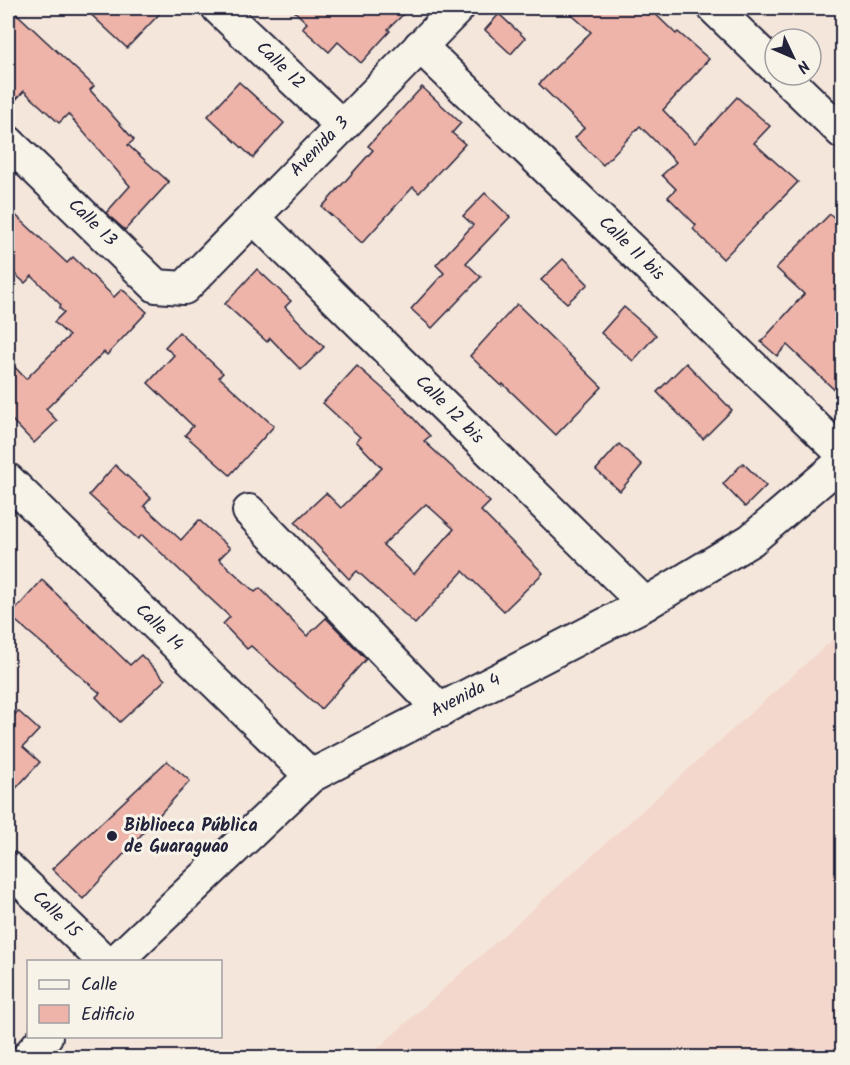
<svg xmlns="http://www.w3.org/2000/svg" width="850" height="1065" font-family="Kalam,sans-serif">
  <rect width="100%" height="100%" fill="#f5e6db"/>
  <filter id="ink" filterUnits="userSpaceOnUse"><feTurbulence type="fractalNoise" baseFrequency=".0167" numOctaves="2"/><feDisplacementMap in="SourceGraphic" scale="12" xChannelSelector="R" yChannelSelector="G"/><feConvolveMatrix kernelMatrix="1 2 1 2 8 2 1 2 1" color-interpolation-filters="sRGB"/></filter>
  <g filter="url(#ink)">
    <path fill="#f3d7cc" d="M842,631v426h-474z"/>
    <g fill="#eeb4a9" stroke="#22223b" stroke-width="1.5" fill-rule="evenodd">
      <path d="M84,8h81l-38,40z"/>
      <path d="M291,8h119l-22,21 2,2 -29,32 -23,-21 -9,10 -27,-24 5,-5z"/>
      <path d="M564,8h85l27,26 2,-2 31,27 -46,51 32,33 42,-46 33,29 -16,17 44,39 -75,77 -30,-30 3,-4 -28,-28 8,-8 -14,-14 14,-13 -36,-36 -37,39 -28,-27 9,-10 -45,-44 52,-52z"/>
      <path d="M17,14l77,72 -4,4 44,50 -6,5 41,37 -44,48 -19,-17 24,-27 -62,-72 -9,9 -35,-32 -16,17v-85z"/>
      <path d="M499,14l26,24 -14,16 -26,-24z"/>
      <path d="M239,82l45,41 -31,35 -45,-42z"/>
      <path d="M422,87l39,36 -9,10 13,11 -46,49 -6,-6 -51,56 -40,-36 51,-57 -5,-4z"/>
      <path d="M485,193l25,24 -44,46 15,14 -49,51 -21,-19 33,-36 -8,-8 37,-40 -10,-9z"/>
      <path d="M8,208l59,55 6,-6 41,40 8,-8 25,23 -40,43 -3,-3 -58,57 11,12 -23,22 -26,-27v-56l18,19 43,-43 -15,-14 10,-10 -5,-4 2,-3 -29,-29 -7,7 -17,-15z"/>
      <path d="M830,214l13,12v54l-9,9 9,7v102l-56,-53 -10,11 -16,-14 43,-48 -28,-26z"/>
      <path d="M563,259l25,25 -21,19 -26,-23z"/>
      <path d="M257,269l34,32 -6,6 39,40 -23,23 -31,-32 -3,4 -42,-38z"/>
      <path d="M517,304l85,83 -46,48 -53,-51 -1,2 -32,-30z"/>
      <path d="M624,307l32,28 -23,26 -32,-28z"/>
      <path d="M179,332l44,41 -4,4 55,49 -44,49 -45,-40 8,-9 -45,-43 26,-28 -9,-8z"/>
      <path d="M686,363l46,47 -29,29 -46,-47z"/>
      <path d="M357,366l41,36 32,34 -6,5 66,61 -9,9 62,62 -39,38 -41,-40 -48,53 -58,-53 -8,8 -54,-57 31,-29 15,15 41,-40 -26,-27 4,-4 -37,-34zM426,504l28,25 -40,45 -31,-29z"/>
      <path d="M619,444l23,21 -22,26 -24,-21z"/>
      <path d="M743,463l23,23 -21,21 -22,-23z"/>
      <path d="M115,465l36,33 -7,8 37,34 18,-20 31,28 -11,11 36,33 5,-4 47,48 19,-18 40,41 -45,50 -70,-63 -4,3 -24,-25 7,-7 -88,-82 -4,4 -49,-44z"/>
      <path d="M42,580l88,85 11,-10 24,25 -45,42 -24,-25 4,-4 -90,-77z"/>
      <path d="M18,711l21,19 -16,17 17,15 -32,35v-74z"/>
      <path d="M167,761l23,20 -107,118 -31,-30z"/>
    </g>
    <g fill="none" stroke-linecap="round" stroke-linejoin="round">
      <g stroke="#22223b" stroke-width="36">
        <g id="minor">
          <path d="M218,8l123,117"/>
          <path d="M714,8l61,59"/>
          <path d="M420,46l422,407"/>
          <path d="M783,75l59,57"/>
          <path d="M8,142l148,144 28,2 274,-280"/>
          <path d="M253,217l392,387"/>
          <path d="M8,480l303,296"/>
          <path d="M249,511l192,200"/>
          <path d="M8,868l97,94"/>
          <path d="M115,962l196,-186 334,-172 106,-64 91,-78"/>
          <path d="M27,1058l19,-22"/>
        </g>
      </g>
      <use href="#minor" stroke="#f7f3e8" stroke-width="32"/>
    </g>
  </g>
  <circle fill="#22223b" stroke="#f7f3e8" stroke-width="2" cx="112" cy="836" r="6"/>
  <g text-anchor="middle" dominant-baseline="central" stroke-width="6" stroke-linejoin="round" paint-order="stroke">
    <g font-size="18" fill="#22223b" stroke="#f7f3e8">
      <text transform="translate(280 66) rotate(44)">Calle 12</text>
      <text transform="translate(320 147) rotate(-46)">Avenida 3</text>
      <text transform="translate(92 223) rotate(44)">Calle 13</text>
      <text transform="translate(631 249) rotate(44)">Calle 11 bis</text>
      <text transform="translate(449 410) rotate(45)">Calle 12 bis</text>
      <text transform="translate(159 628) rotate(44)">Calle 14</text>
      <text transform="translate(466 696) rotate(-27)">Avenida 4</text>
      <text transform="translate(56 915) rotate(44)">Calle 15</text>
    </g>
    <g font-size="18" font-weight="bold" fill="#22223b" stroke="#f7f3e8" text-anchor="start">
      <text x="124" y="826">Biblioeca Pública<tspan x="124" dy="21">de Guaraguao</tspan></text>
    </g>
  </g>
  <rect width="850" height="1065" fill="none" stroke="#f7f3e8" stroke-width="30"/>
  <rect x="15" y="15" width="820" height="1035" fill="none" stroke="#22223b" stroke-width="2" filter="url(#ink)"/>
  <rect x="27" y="960" width="195" height="78" fill="#f7f3e8" stroke="#a29fa3" stroke-width="1.5"/>
  <rect x="39" y="980" width="30" height="9" fill="#f7f3e8" stroke="#a29fa3" stroke-width="1.5"/>
  <text x="81" y="990" font-size="18" fill="#22223b">Calle</text>
  <rect x="39" y="1005" width="30" height="18" fill="#eeb4a9" stroke="#a29fa3" stroke-width="1.5"/>
  <text x="81" y="1020" font-size="18" fill="#22223b">Edificio</text>
  <g transform="translate(793 57) rotate(134)"><circle r="28" fill="#f7f3e8" stroke="#a29fa3" stroke-width="1.5"/>
  <path d="M0-4.5L10 22L0 15L-10 22Z" fill="#22223b"/>
  <text y="-9" font-size="16" font-weight="bold" text-anchor="middle" fill="#22223b">N</text>
  </g>
</svg>
